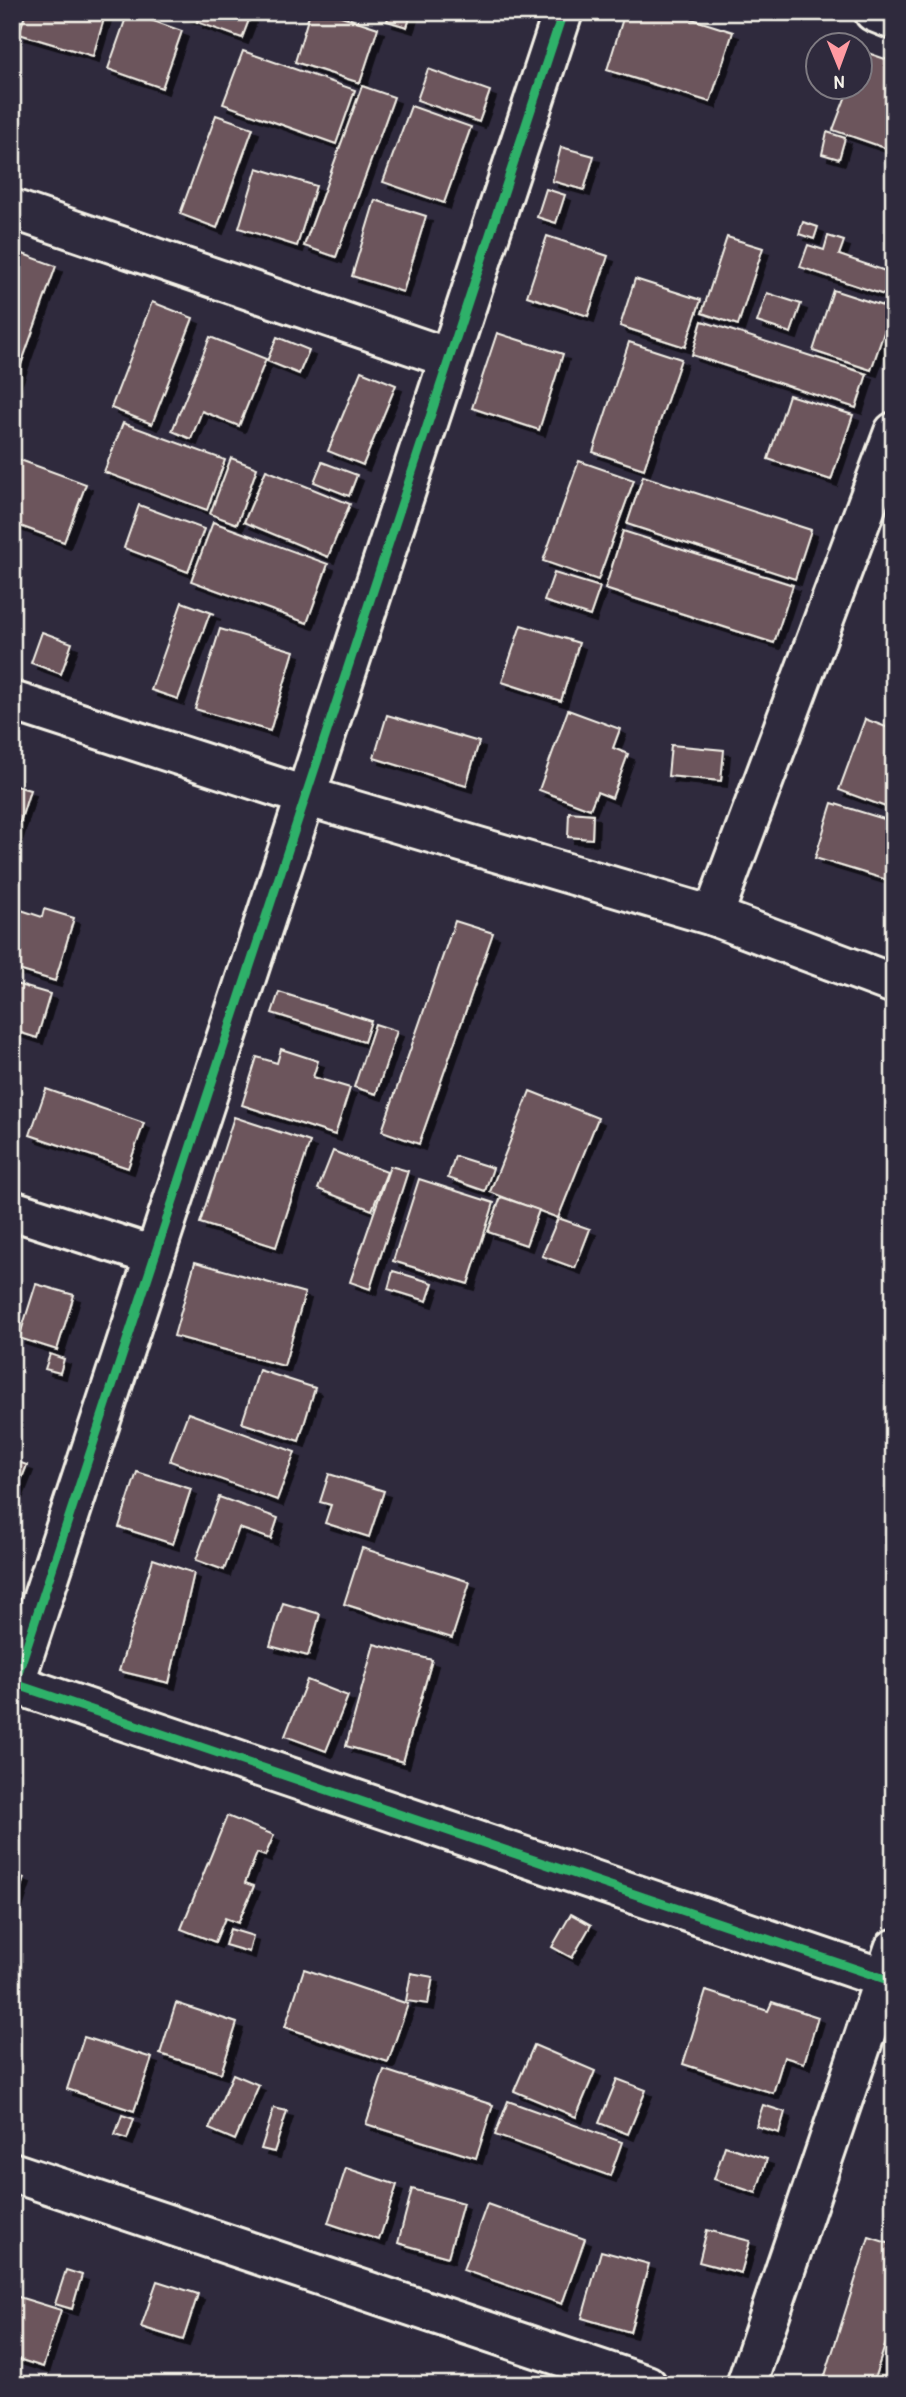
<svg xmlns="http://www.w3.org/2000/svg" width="906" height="2397" font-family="'Patrick Hand',sans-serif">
  <defs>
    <filter id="shadow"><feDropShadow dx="6" dy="6" stdDeviation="0" flood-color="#0009"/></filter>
  </defs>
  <rect width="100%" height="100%" fill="#2f2a3d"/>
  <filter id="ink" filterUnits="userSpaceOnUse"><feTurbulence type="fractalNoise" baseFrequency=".0143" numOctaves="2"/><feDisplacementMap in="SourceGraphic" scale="14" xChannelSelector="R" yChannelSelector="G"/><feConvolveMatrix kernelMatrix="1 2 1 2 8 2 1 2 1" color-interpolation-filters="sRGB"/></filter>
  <g filter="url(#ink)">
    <g fill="#6c555c" stroke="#f4f1e8" stroke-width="2" filter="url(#shadow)">
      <path d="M26,12h80l-13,44 -74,-22z"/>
      <path d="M128,12l54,19 -20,57 -54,-19z"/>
      <path d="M173,12h25l-2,7z"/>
      <path d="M200,12h52l-10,26 -45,-16z"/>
      <path d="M310,12h19l49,16 -18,55 -65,-21z"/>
      <path d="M390,12h22l-5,15 -20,-6z"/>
      <path d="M625,12h45l63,20 -23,70 -103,-32z"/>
      <path d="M243,51l112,39 -19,54 -113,-40z"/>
      <path d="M862,51l32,11v89l-61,-21 16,-42h11z"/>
      <path d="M428,69l62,22 -11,31 -62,-22z"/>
      <path d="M362,86l32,11 -58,160 -32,-11z"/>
      <path d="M411,106l60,21 -27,76 -61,-21z"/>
      <path d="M216,115l37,13 -36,100 -37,-14z"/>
      <path d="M827,132l18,6 -6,21 -17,-5z"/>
      <path d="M561,147l33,9 -10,34 -32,-9z"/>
      <path d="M257,168l59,18 -19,60 -58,-18z"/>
      <path d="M546,189l19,6 -9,28 -19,-6z"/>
      <path d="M375,200l51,16 -23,76 -51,-16z"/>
      <path d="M803,222l15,5 -4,12 -15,-5z"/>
      <path d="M547,236l61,20 -20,60 -61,-20z"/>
      <path d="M828,236l16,5 -5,14 55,19 -7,22 -87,-29 8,-22 16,5z"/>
      <path d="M727,237l36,11 -25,77 -36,-12z"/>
      <path d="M23,254l33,12 -44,124v-106z"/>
      <path d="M635,279l66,21 -16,47 -65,-21z"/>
      <path d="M833,290l59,19 -21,61 -58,-19z"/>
      <path d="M767,293l34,11 -10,29 -34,-11z"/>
      <path d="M152,302l41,16 -41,106 -41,-16z"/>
      <path d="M702,321l165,53 -11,34 -164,-53z"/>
      <path d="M497,333l66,21 -24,76 -67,-22z"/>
      <path d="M210,337l56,22 -27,67 -37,-15 -11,28 -19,-8z"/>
      <path d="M277,337l32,13 -10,24 -32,-13z"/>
      <path d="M629,342l52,17 -37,110 -51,-17z"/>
      <path d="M361,371l35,14 -33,80 -35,-14z"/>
      <path d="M789,395l64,20 -22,65 -63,-21z"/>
      <path d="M123,423l102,37 -18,50 -103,-38z"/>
      <path d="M12,457l74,27 -22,58 -52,-19z"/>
      <path d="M231,458l26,10 -20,56 -27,-10z"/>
      <path d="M579,461l55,19 -36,100 -55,-19z"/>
      <path d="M322,462l35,13 -8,21 -35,-14z"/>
      <path d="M266,470l84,34 -22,53 -84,-35z"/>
      <path d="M643,476l168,54 -16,49 -168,-55z"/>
      <path d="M139,505l65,24 -16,43 -64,-24z"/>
      <path d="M213,522l115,42 -21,59 -116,-42z"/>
      <path d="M623,531l170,54 -19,58 -169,-54z"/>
      <path d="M554,573l46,14 -10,29 -46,-15z"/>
      <path d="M182,602l33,12 -5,-1 -32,86 -27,-9z"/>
      <path d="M521,625l58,18 -18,58 -59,-19z"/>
      <path d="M220,629l74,22 -24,80 -75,-22z"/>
      <path d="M42,632l30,11 -11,31 -30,-11z"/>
      <path d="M568,710l52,19 -7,19 15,6 -16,44 -15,-6 -7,17 -51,-19z"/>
      <path d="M387,715l92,27 -13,44 -92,-28z"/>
      <path d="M865,719l29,11v80l-55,-20z"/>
      <path d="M671,745l53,5 -3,31 -53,-5z"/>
      <path d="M12,785l18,5 -18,58z"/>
      <path d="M832,803l62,19v60l-79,-24z"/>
      <path d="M569,812l24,2 -1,25 -24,-2z"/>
      <path d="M12,907l30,10 2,-8 30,9 -19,63 -43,-13z"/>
      <path d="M455,921l38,12 -74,211 -37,-13z"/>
      <path d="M12,983l38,11 -13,44 -25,-8z"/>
      <path d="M279,992l92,29 -7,21 -92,-29z"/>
      <path d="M375,1024l22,7 -21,63 -22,-7z"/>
      <path d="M281,1049l37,12 -5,16 37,11 -15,47 -93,-30 15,-48 20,6z"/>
      <path d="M46,1089l98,34 -16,45 -98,-33z"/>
      <path d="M530,1091l68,27 -40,100 -68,-26z"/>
      <path d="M234,1117l76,25 -34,105 -76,-24z"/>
      <path d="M333,1151l54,21 -15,38 -54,-21z"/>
      <path d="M455,1156l38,12 -8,23 -37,-13z"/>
      <path d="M390,1166l18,5 -38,118 -20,-7z"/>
      <path d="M419,1179l75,24 -26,81 -75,-23z"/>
      <path d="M501,1197l38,13 -13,35 -38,-13z"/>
      <path d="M558,1218l32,11 -15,39 -33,-12z"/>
      <path d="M195,1262l110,31 -21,73 -110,-30z"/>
      <path d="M393,1271l40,12 -6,18 -39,-12z"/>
      <path d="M36,1284l38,11 -17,55 -38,-12z"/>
      <path d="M50,1354l14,5 -4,14 -15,-4z"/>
      <path d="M259,1370l56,18 -16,53 -57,-18z"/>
      <path d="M188,1413l107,39 -18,48 -107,-39z"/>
      <path d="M12,1460l15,5 -15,38z"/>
      <path d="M137,1472l54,17 -18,55 -54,-17z"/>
      <path d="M329,1474l55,17 -15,46 -44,-14 6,-18 -11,-3z"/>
      <path d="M219,1497l59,21 -7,21 -32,-11 -15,42 -28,-10z"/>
      <path d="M362,1548l108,34 -18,56 -108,-34z"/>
      <path d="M153,1559l41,14 -25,110 -50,-12z"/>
      <path d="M283,1603l37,11 -12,42 -38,-10z"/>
      <path d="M374,1644l58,16 -29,102 -57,-16z"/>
      <path d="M307,1680l41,16 -22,55 -41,-15z"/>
      <path d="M227,1816l47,19 -9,21 -8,-3 -12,30 9,3 -16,37 -13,-5 -10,24 -34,-13z"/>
      <path d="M12,1874l12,4 -11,33h-1z"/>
      <path d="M571,1914l20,11 -19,33 -20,-11z"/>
      <path d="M230,1929l23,7 -4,16 -24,-7z"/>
      <path d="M304,1969l104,35 -20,58 -103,-35z"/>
      <path d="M411,1973l22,4 -5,27 -22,-3z"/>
      <path d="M706,1991l62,20 4,-9 46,15 -14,46 -20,-6 -11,36 -90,-29z"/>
      <path d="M176,2003l61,20 -16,50 -61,-19z"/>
      <path d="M84,2037l68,21 -18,53 -67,-22z"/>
      <path d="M534,2045l61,26 -19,46 -62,-26z"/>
      <path d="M384,2070l109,35 -17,53 -110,-34z"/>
      <path d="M233,2074l26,11 -24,55 -26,-11z"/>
      <path d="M617,2079l29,11 -18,44 -29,-11z"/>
      <path d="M508,2101l114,41 -12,34 -115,-41z"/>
      <path d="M763,2105l22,7 -6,21 -23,-7z"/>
      <path d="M274,2108l13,3 -13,41 -13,-3z"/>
      <path d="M122,2115l12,4 -7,20 -12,-4z"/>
      <path d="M725,2146l42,13 -11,34 -42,-14z"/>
      <path d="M346,2168l51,17 -18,55 -51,-17z"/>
      <path d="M412,2189l51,14 -15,54 -50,-14z"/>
      <path d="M487,2204l98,35 -23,65 -99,-34z"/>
      <path d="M707,2230l43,11 -9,32 -42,-11z"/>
      <path d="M869,2237l25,8v73l-22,67h-50z"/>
      <path d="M601,2251l48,13 -19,68 -48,-14z"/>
      <path d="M66,2270l16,5 -10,34 -17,-5z"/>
      <path d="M157,2281l41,13 -15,46 -42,-13z"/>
      <path d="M12,2295l49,15 -18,57 -31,-10z"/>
      <path d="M890,2368l4,1v16h-10z"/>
    </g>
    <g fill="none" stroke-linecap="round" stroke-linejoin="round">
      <g stroke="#f4f1e8" stroke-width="44">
        <g id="minor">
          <path d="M874,12l20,8"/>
          <path d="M12,209l437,149"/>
          <path d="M12,701l293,95 408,120 181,68"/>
          <path d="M713,916l181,-484"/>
          <path d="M12,1210l142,46"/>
          <path d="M12,1683l882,299"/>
          <path d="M12,1691l551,-1679"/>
          <path d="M12,2172l635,213"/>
          <path d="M746,2385l148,-436"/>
        </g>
      </g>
      <use href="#minor" stroke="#2f2a3d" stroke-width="38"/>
      <g stroke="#2f2a3d" stroke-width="13">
        <g id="cycleway">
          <path d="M12,1683l882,299"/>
          <path d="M12,1691l551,-1679"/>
        </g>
      </g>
      <use href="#cycleway" stroke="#2db169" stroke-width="9"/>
    </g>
  </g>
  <rect width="906" height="2397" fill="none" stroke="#2f2a3d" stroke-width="42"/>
  <rect x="21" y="21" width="864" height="2355" fill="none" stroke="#f4f1e8" stroke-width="2.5" filter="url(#ink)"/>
  <g transform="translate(839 66) rotate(179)"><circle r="33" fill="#2f2a3d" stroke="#7e7a81" stroke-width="2"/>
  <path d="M0-5L12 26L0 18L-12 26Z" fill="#ff9aa2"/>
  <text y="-10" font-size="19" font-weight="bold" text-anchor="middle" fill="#f4f1e8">N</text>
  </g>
</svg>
